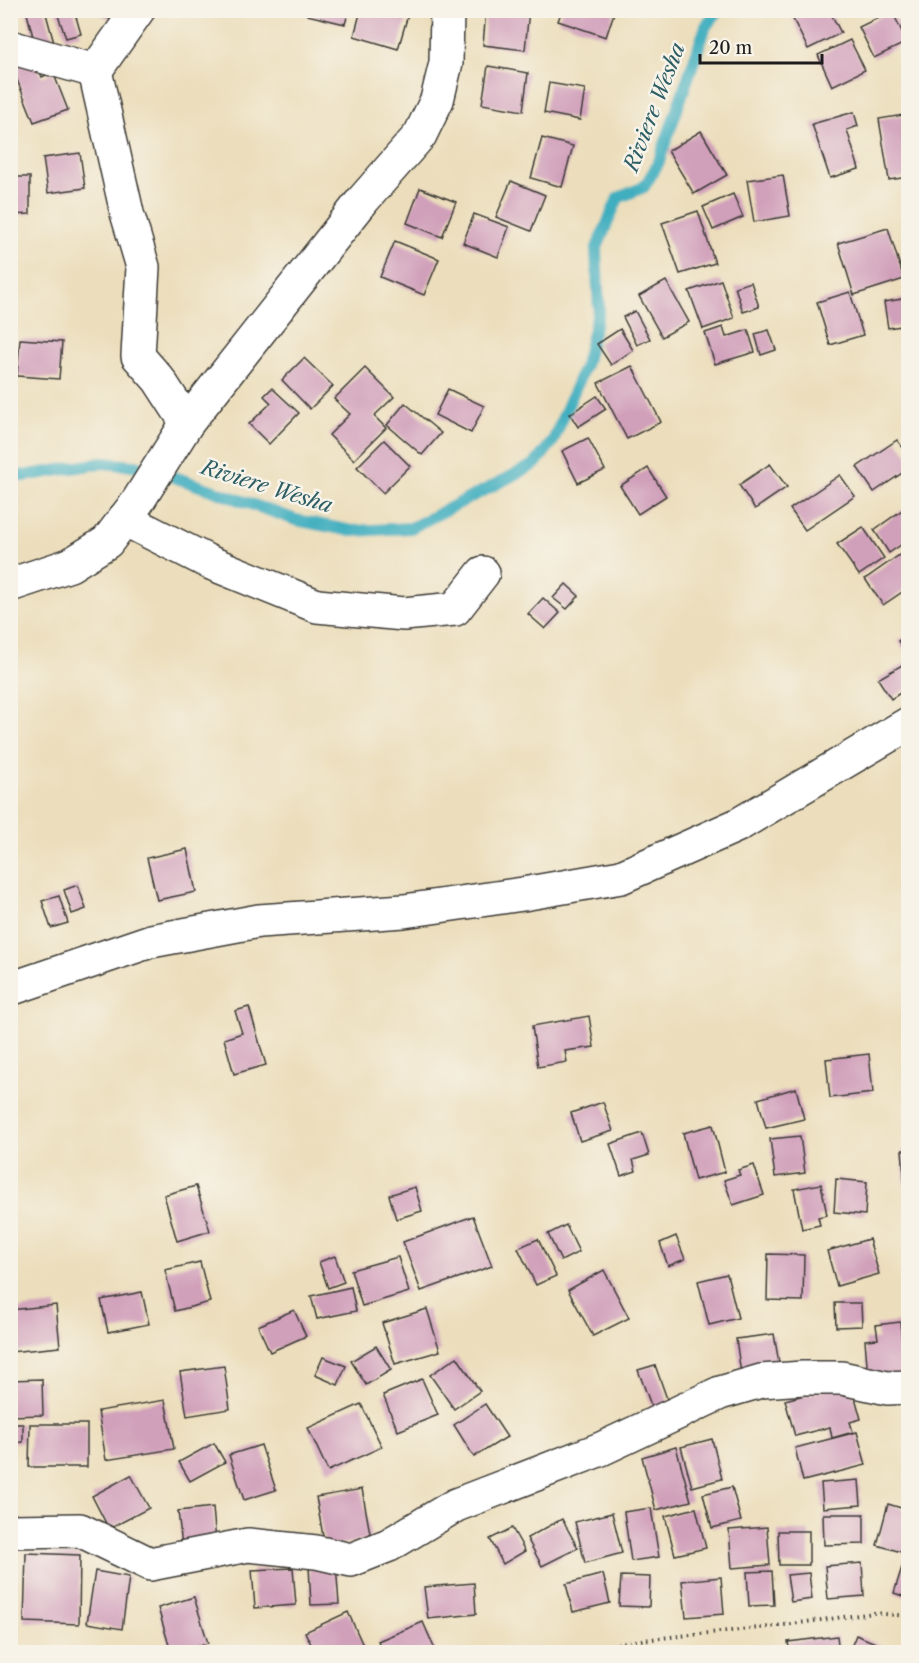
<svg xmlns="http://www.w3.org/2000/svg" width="919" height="1663" font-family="'Libre Caslon Text',serif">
  <rect width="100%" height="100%" fill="#f7f3e8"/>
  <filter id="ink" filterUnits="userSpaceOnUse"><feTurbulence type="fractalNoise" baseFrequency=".0167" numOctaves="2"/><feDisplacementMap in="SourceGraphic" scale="12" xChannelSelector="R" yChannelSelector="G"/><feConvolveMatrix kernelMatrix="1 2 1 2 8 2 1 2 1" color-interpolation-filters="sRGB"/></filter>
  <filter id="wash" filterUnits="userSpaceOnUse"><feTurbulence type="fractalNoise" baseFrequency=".008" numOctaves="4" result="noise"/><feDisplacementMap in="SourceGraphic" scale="24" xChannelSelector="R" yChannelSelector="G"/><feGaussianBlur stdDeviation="1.35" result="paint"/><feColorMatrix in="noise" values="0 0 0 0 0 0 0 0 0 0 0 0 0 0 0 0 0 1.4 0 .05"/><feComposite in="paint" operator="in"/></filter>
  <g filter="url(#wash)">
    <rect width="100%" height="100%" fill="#ecdebc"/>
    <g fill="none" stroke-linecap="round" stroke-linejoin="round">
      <path stroke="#41aebf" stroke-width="12" d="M10,471l13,5 79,-13 44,4 150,53 56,11 59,-3 124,-64 18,-23 32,-76 14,-56 -3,-59 22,-52 26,-11 14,-23 48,-138 13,-16"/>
    </g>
    <g id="blocks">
      <g fill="#d09fba">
        <path d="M26,10h19l9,33 -18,5z"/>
        <path d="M56,10h18l7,24 -15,4z"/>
        <path d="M90,10h34l-5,13z"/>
        <path d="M308,10h41l-4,14 -38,-9z"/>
        <path d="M361,10h31l16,5 -10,34 -44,-13z"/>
        <path d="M486,10h43l-4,40 -42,-5z"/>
        <path d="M562,10h53l-9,27 -48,-16z"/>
        <path d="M811,10h18l12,23 -33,16 -15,-30z"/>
        <path d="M892,11l15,31 -33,16 -15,-31z"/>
        <path d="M850,40l15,30 -33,16 -14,-31z"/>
        <path d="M34,57l8,20 11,-5 15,38 -34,12 -23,-57z"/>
        <path d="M488,66l40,7 -5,38 -41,-7z"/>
        <path d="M549,83l36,6 -5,31 -36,-7z"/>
        <path d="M854,112l4,14 -11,4 12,39 -29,9 -18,-54z"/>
        <path d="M903,115l5,33v29l-19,3 -10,-61z"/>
        <path d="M701,131l26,44 -33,19 -26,-43z"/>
        <path d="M542,138l31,8 -11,41 -31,-9z"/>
        <path d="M80,153l5,35 -37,5 -5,-35z"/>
        <path d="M783,175l7,41 -36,6 -7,-42z"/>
        <path d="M10,177h20v37l-20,1z"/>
        <path d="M511,181l34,14 -14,36 -35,-14z"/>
        <path d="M420,188l36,14 -14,35 -35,-14z"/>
        <path d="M733,194l10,23 -30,13 -10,-23z"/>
        <path d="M698,211l17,52 -35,11 -18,-51z"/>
        <path d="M474,214l35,13 -11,30 -35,-14z"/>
        <path d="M888,228l16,51 -50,16 -16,-52z"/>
        <path d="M395,241l44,18 -15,36 -44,-18z"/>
        <path d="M721,280l13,38 -31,11 -14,-38z"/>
        <path d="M666,281l23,41 -27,15 -23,-41z"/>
        <path d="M751,282l8,25 -16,5 -8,-25z"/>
        <path d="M850,292l13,43 -33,10 -13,-43z"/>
        <path d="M908,298v27l-20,3 -4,-26z"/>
        <path d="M635,311l15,28 -13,6 -14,-28z"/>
        <path d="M723,327l3,10 22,-7 7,22 -40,12 -10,-31z"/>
        <path d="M620,329l13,21 -22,15 -14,-21z"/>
        <path d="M769,330l7,20 -15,5 -6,-21z"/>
        <path d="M20,339l42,3 -3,37 -42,-3z"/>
        <path d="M304,358l29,28 -23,23 -28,-29z"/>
        <path d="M632,366l29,56 -34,17 -29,-56z"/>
        <path d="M365,368l29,29 -20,19 12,12 -32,32 -25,-25 21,-21 -16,-15z"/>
        <path d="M272,388l27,25 -30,31 -20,-20 22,-21 -7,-7z"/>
        <path d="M448,389l36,17 -13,27 -36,-18z"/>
        <path d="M597,396l9,13 -28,18 -8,-13z"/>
        <path d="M405,403l36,30 -19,22 -35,-30z"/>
        <path d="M588,438l17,32 -27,13 -16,-32z"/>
        <path d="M384,440l26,26 -27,27 -26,-26z"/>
        <path d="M897,440l11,15v14l-34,23 -17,-25z"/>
        <path d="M770,464l17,23 -32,22 -16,-24z"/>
        <path d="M648,468l18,28 -28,18 -18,-28z"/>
        <path d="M840,475l15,21 -50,34 -15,-21z"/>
        <path d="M908,506v34l-19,13 -15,-23z"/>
        <path d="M863,527l21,31 -25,17 -22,-31z"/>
        <path d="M908,549v39l-25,17 -18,-26z"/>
        <path d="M566,584l13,12 -12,13 -14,-11z"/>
        <path d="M543,598l17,15 -15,16 -17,-15z"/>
        <path d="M908,634v19l-1,1 -9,-13z"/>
        <path d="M907,662l1,3v23l-17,11 -13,-20z"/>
        <path d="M187,849l9,43 -39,8 -10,-42z"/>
        <path d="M78,885l8,24 -14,5 -8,-24z"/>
        <path d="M59,896l9,27 -17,5 -9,-27z"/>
        <path d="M249,1007l17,58 -32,9 -10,-35 18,-6 -7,-22z"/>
        <path d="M589,1016l5,31 -29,4 2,11 -29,5 -6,-41z"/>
        <path d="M869,1054l4,39 -43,5 -4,-39z"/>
        <path d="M796,1088l8,31 -38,9 -8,-29z"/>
        <path d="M603,1102l10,29 -33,10 -9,-28z"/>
        <path d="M713,1125l12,47 -30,8 -12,-47z"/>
        <path d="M642,1133l7,22 -16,5 3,11 -15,5 -11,-32z"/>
        <path d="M800,1136l5,37 -30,4 -5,-38z"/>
        <path d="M902,1150h6v36l-3,1z"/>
        <path d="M754,1165l10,30 -31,10 -9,-25 16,-5 -2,-5z"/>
        <path d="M836,1179l31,3 -2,33 -31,-3z"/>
        <path d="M821,1184l6,31 -9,2 2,8 -18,4 -8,-40z"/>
        <path d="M196,1186l14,45 -33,10 -13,-46z"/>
        <path d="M415,1187l7,24 -26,8 -7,-24z"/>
        <path d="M473,1216l19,50 -71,25 -18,-49z"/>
        <path d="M566,1225l13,27 -18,9 -13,-27z"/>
        <path d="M676,1236l9,23 -17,7 -8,-23z"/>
        <path d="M538,1239l18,37 -20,9 -18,-37z"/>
        <path d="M869,1239l10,35 -42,12 -10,-35z"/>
        <path d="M768,1254l36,1 -1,46 -36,-1z"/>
        <path d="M335,1256l9,26 -16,6 -9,-26z"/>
        <path d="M398,1257l11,35 -47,14 -11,-36z"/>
        <path d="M200,1262l10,40 -35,9 -10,-41z"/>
        <path d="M604,1270l25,48 -36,18 -25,-46z"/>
        <path d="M727,1274l11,44 -29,7 -11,-44z"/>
        <path d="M351,1287l5,24 -39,8 -6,-23z"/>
        <path d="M142,1292l7,32 -41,8 -7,-32z"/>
        <path d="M835,1303h26l1,23 -26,1z"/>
        <path d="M56,1305l4,42 -50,5v-42z"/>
        <path d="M427,1309l13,42 -45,13 -13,-41z"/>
        <path d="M294,1310l12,26 -36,16 -12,-26z"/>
        <path d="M900,1322l5,52 -37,3 -3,-37 13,-1 -2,-14z"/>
        <path d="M774,1334l6,35 -39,5 -5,-35z"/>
        <path d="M376,1346l15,24 -25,15 -15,-24z"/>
        <path d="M323,1357l23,9 -8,19 -23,-10z"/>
        <path d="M457,1357l23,34 -26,18 -24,-34z"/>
        <path d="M655,1365l16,45 -16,6 -17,-46z"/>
        <path d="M224,1366l6,43 -43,7 -7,-44z"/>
        <path d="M42,1379l1,36 -33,1v-36z"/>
        <path d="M422,1379l16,36 -40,16 -15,-36z"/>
        <path d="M851,1383l10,36 -11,3 3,10 -21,6 -2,-11 -35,9 -10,-36z"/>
        <path d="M165,1400l9,49 -68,11 -8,-49z"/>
        <path d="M361,1404l21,43 -54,24 -20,-43z"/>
        <path d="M485,1404l22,33 -33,20 -20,-32z"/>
        <path d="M13,1424h10v18l-10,1z"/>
        <path d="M30,1424h57v43h-58z"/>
        <path d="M857,1432l9,33 -63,16 -8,-33z"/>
        <path d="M712,1439l10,40 -30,8 -11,-40z"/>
        <path d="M214,1443l11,19 -35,19 -11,-19z"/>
        <path d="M261,1445l15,45 -32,10 -15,-45z"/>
        <path d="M676,1447l15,54 -35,9 -14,-53z"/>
        <path d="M131,1475l18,33 -40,21 -17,-33z"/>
        <path d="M859,1480l2,25 -38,3 -2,-25z"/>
        <path d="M732,1487l9,34 -29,7 -9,-34z"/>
        <path d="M362,1489l9,50 -46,8 -9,-50z"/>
        <path d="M888,1504l20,6v44l-31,-9z"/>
        <path d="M213,1507l3,35 -34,4 -4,-35z"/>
        <path d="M651,1508l8,49 -28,4 -7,-49z"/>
        <path d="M696,1508l10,40 -31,7 -10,-39z"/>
        <path d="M612,1513l10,40 -37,10 -10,-41z"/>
        <path d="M823,1514h41v30l-40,1z"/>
        <path d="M562,1519l16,29 -36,18 -15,-28z"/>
        <path d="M767,1527l3,38 -38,3 -3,-38z"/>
        <path d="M512,1528l13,23 -22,13 -13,-25z"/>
        <path d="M778,1531h31v34h-30z"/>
        <path d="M26,1553l54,2 -1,69 -55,-2z"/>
        <path d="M862,1563l2,33 -36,3 -3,-33z"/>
        <path d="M336,1564l3,40 -28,1 -2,-39z"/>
        <path d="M902,1567l6,2v29l-14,-5z"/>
        <path d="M293,1568l3,37 -41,3 -3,-38z"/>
        <path d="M95,1571l34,6 -7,52 -35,-6z"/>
        <path d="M772,1571l2,34 -25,1 -2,-34z"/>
        <path d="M809,1573l3,26 -21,3 -4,-27z"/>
        <path d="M603,1574l7,29 -37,9 -7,-28z"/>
        <path d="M621,1576l29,1 -1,30 -30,-1z"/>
        <path d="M721,1577l3,37 -38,3 -4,-36z"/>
        <path d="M474,1583l2,31 -48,5 -4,-32z"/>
        <path d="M194,1597l14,46 -37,9 -13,-44z"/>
        <path d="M348,1612l18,40h-51l-10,-20z"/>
        <path d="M423,1622l13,30h-53l-5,-11z"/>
        <path d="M856,1635l34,14 -2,3h-39z"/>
        <path d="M837,1636l2,16h-49l-2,-10z"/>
      </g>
    </g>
  </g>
  <g filter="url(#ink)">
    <use href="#blocks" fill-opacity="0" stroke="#3b3934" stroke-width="1.5"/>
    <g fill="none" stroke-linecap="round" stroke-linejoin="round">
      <g stroke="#3b3934" stroke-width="36">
        <g id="street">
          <path d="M10,47l85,24 43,-61"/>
          <path d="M95,71l32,142 16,54 -5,89 21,24 28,43"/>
          <path d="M124,519l87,44 106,43 87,8 51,-5 28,-36"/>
          <path d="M10,585l60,-20 37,-23 31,-41 49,-78 176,-223 57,-65 17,-35 9,-37 1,-53"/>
          <path d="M10,989l141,-48 108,-20 145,-10 119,-17 98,-17 117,-52 170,-101"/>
          <path d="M10,1531l70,-1 70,34 98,-19 68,7 35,8 38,-15 67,-40 145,-56 119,-56 41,-12 42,-3h39l45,10 21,-1"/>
        </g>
      </g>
      <path stroke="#3b3934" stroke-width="4" stroke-dasharray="1.5 4.5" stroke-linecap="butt" d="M570,1652l71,-12 128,-13 105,-14 34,3"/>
      <use href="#street" stroke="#fff" stroke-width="33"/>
    </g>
  </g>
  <g text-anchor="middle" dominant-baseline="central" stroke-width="5" stroke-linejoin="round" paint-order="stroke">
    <g font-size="21" font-style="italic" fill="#2d5e65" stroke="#f7f3e8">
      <text transform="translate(654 107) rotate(-69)">Riviere Wesha</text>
      <text transform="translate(267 486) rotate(17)">Riviere Wesha</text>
    </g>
  </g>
  <rect width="919" height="1663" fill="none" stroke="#f7f3e8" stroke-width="36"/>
  <path d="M700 54v9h122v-9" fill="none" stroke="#1c1c1c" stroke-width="3"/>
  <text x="709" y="54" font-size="18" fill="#1c1c1c" stroke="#f7f3e8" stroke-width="4.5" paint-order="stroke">20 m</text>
</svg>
